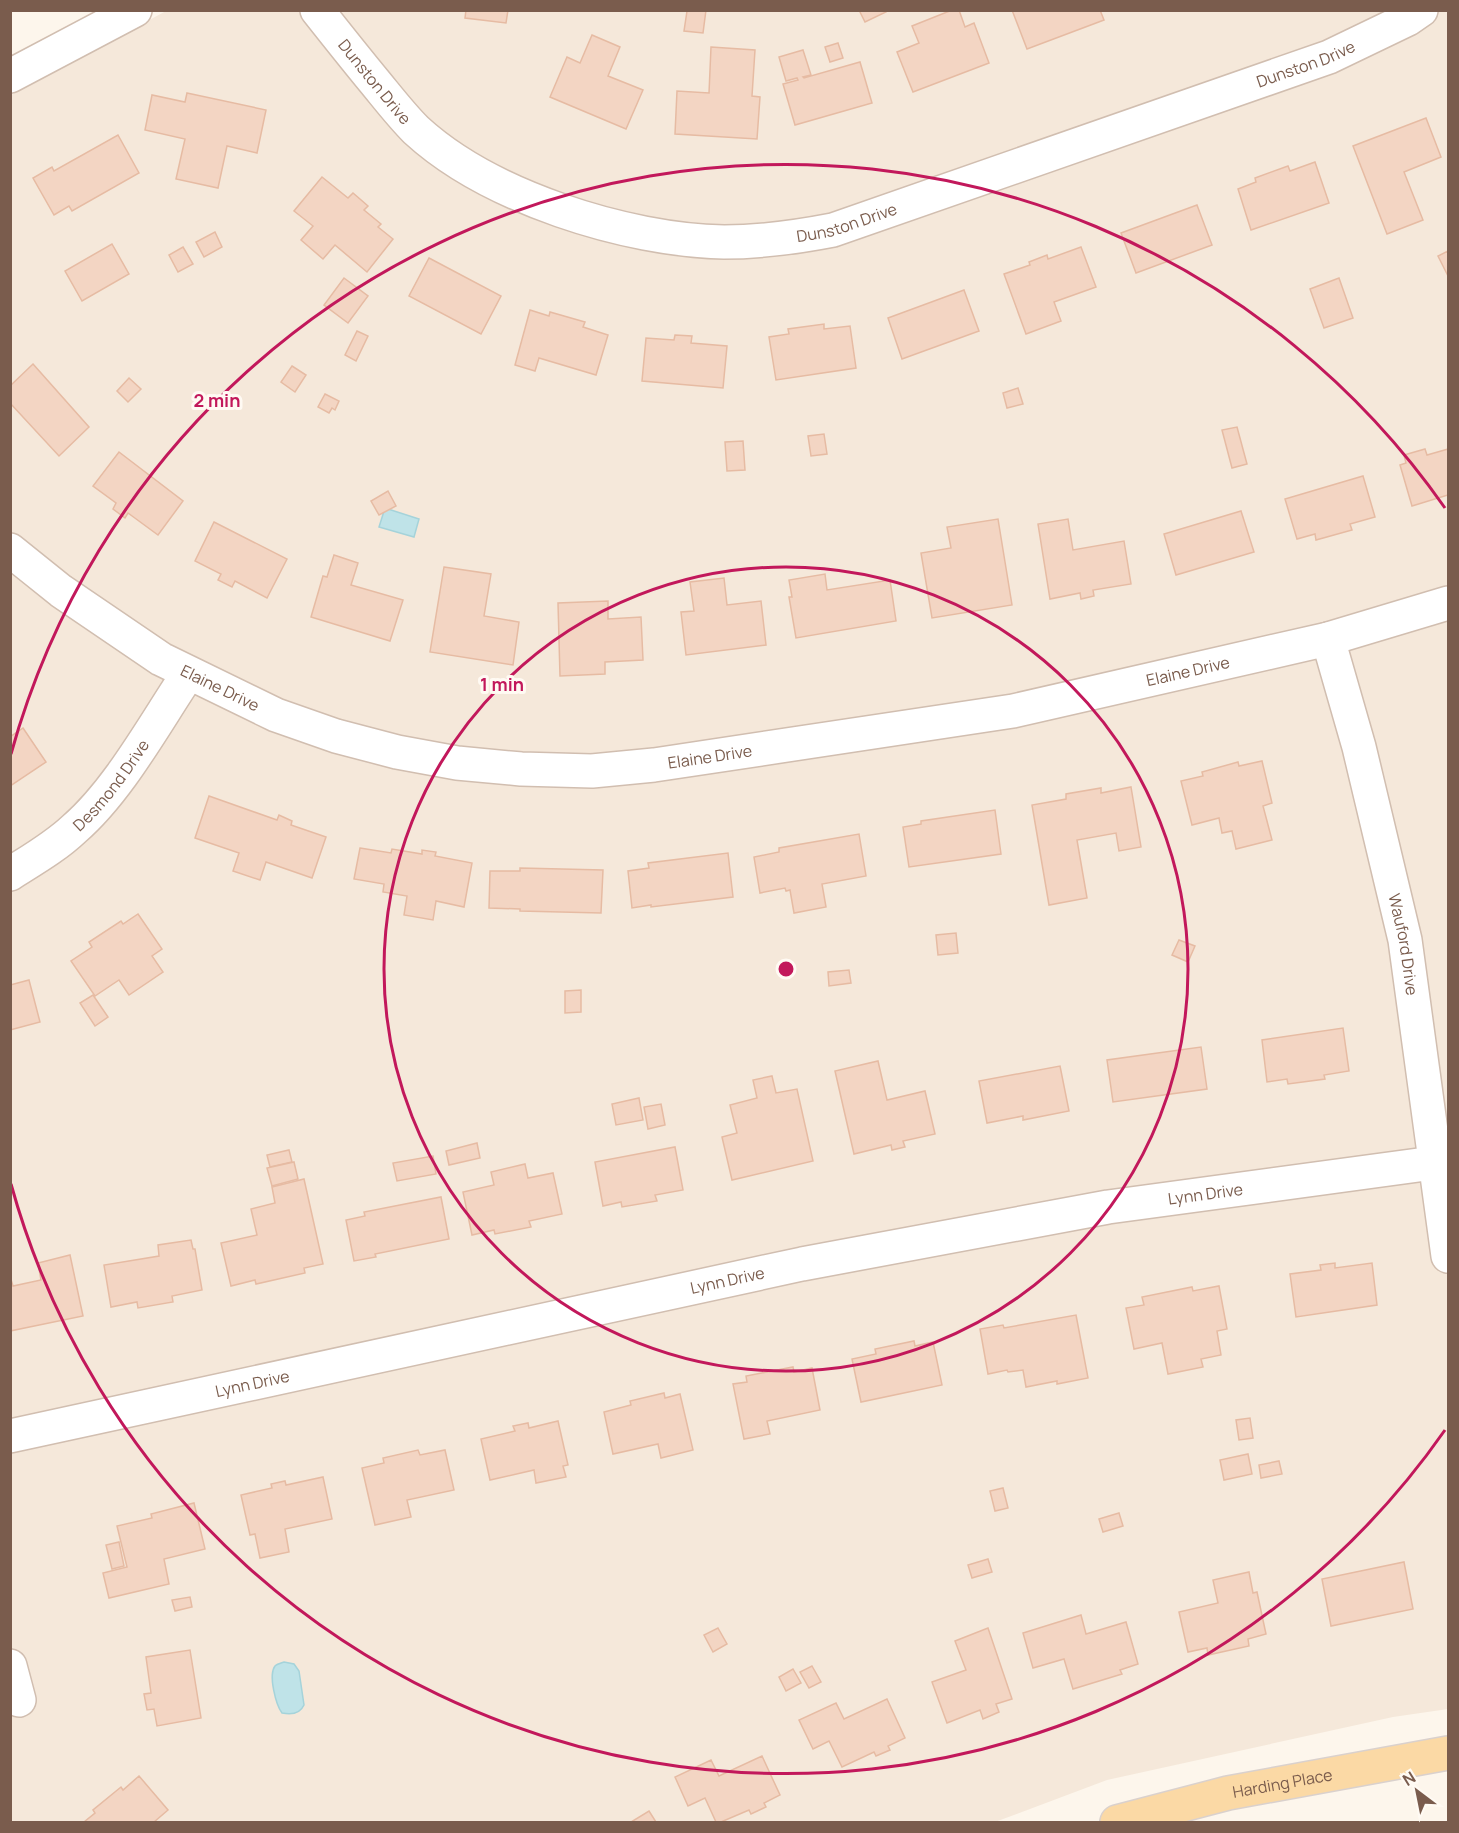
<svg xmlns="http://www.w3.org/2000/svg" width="1459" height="1833" font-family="Manrope,sans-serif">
  <rect width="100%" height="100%" fill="#fdf6ec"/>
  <path fill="#f5e8da" d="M166,11h1282v1698l-55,8 -286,63 -112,42h-984v-1727z"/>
  <g fill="#bfe3e8" stroke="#a5d3da" stroke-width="1.5">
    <path d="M385,508l34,11 -5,18 -35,-10z"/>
    <path d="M284,1662l10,2 5,7 5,34c-4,9 -12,10 -22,8 -6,-8 -14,-38 -7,-47 2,-2 6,-3 9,-4z"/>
  </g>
  <g fill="#f3d5c3" stroke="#e6bba3" stroke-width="1.5">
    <path d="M466,10h42l-2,13 -41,-5z"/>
    <path d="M681,10h25l-3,23 -19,-2 3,-20z"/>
    <path d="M859,10h26l1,2 -21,10z"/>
    <path d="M952,10h7l6,17 9,-4 15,40 -76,29 -16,-40 22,-9 -7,-17z"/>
    <path d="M1012,10h88l4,10 -77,29z"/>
    <path d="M592,35l28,12 -12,29 35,14 -17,39 -76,-32 17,-40 13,6z"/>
    <path d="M838,43l5,15 -13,4 -5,-15z"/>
    <path d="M711,47l44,3 -3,46 8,1 -3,42 -82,-5 2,-43 32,2z"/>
    <path d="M803,50l8,25 -8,2 1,1 56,-16 12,41 -77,22 -12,-41 15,-4 -1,-2 -11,3 -7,-24z"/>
    <path d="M187,93l79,17 -9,43 -30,-7 -9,42 -42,-9 9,-40 -40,-9 7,-35 33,7z"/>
    <path d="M1426,118l15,39 -37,15 19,48 -36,14 -34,-88z"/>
    <path d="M118,135l21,38 -67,38 -3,-5 -15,9 -21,-37 19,-11 2,4z"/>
    <path d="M1315,162l14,41 -78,27 -13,-41 18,-7 -1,-4 33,-12 2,5z"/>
    <path d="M322,177l26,21 5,-5 15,13 -4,4 17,14 -3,3 15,12 -26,33 -32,-27 -12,14 -22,-19 12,-14 -19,-15z"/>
    <path d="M1197,205l15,40 -76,28 -15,-40z"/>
    <path d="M215,232l7,15 -18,10 -8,-15z"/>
    <path d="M112,244l17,30 -47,27 -17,-30z"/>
    <path d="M183,247l10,17 -15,8 -9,-17z"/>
    <path d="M1081,247l15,40 -42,15 7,19 -35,13 -22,-60 26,-9 -1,-3 18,-7 1,4z"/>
    <path d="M1448,251v25l-10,-20z"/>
    <path d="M429,258l72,38 -20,38 -72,-38z"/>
    <path d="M344,278l24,18 -20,27 -24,-18z"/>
    <path d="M1339,278l14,40 -29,10 -14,-39z"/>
    <path d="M964,290l15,41 -77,28 -14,-41z"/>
    <path d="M530,310l19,6 1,-4 35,10 -2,5 25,8 -12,40 -57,-17 -4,13 -20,-6z"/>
    <path d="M824,324v5l26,-3 6,42 -80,12 -7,-43 20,-3 -1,-5z"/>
    <path d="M357,331l11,5 -12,25 -11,-6z"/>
    <path d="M675,335l17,1 -1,7 36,3 -4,42 -81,-7 4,-43 28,2z"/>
    <path d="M33,364l56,63 -30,29 -49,-53v-17z"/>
    <path d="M292,366l14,9 -11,17 -14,-10z"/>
    <path d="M129,378l12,11 -13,13 -11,-11z"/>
    <path d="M1018,388l5,16 -16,4 -4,-15z"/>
    <path d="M325,394l14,7 -4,9 -3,-2 -3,5 -11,-6z"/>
    <path d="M1237,427l10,37 -15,4 -10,-38z"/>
    <path d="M824,434l3,20 -16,2 -3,-20z"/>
    <path d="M743,441l2,29 -18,1 -2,-29z"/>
    <path d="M1425,449l2,6 21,-6v46l-36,11 -12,-41 6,-2 -2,-8z"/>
    <path d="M119,452l64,49 -25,34 -30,-22 -3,5 -12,-9 3,-6 -23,-17z"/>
    <path d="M1363,476l12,41 -25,7 2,6 -36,10 -1,-6 -18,5 -12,-40z"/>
    <path d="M388,491l8,15 -17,9 -8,-14z"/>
    <path d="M1241,511l13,41 -78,23 -12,-41z"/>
    <path d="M998,519l14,86 -80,13 -11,-65 30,-5 -4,-21z"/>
    <path d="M1068,519l5,31 51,-9 7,43 -38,6 1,6 -13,3 -1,-6 -30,6 -12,-75z"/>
    <path d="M214,522l73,37 -20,39 -32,-17 -3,6 -14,-7 3,-6 -26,-13z"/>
    <path d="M334,555l24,8 -7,22 52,15 -13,41 -79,-24 12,-41 4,1z"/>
    <path d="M444,567l47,7 -7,42 35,6 -6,43 -83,-13z"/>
    <path d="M825,574l2,16 63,-10 6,41 -100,17 -7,-41h3l-3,-17z"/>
    <path d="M724,578l3,27 34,-4 5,44 -80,10 -5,-43 13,-1 -4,-29z"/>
    <path d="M608,601v18l33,-2 2,43 -38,2v12l-45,2 -2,-73z"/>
    <path d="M23,728l23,34 -36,24v-49z"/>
    <path d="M1262,761l10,42 -9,3 9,34 -36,9 -4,-18 -10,2 -3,-15 -27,7 -11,-44 22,-5 -1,-4 36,-10 1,4z"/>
    <path d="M1131,787l10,60 -22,4 -3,-18 -39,7 10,58 -38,7 -17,-100 34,-6v-5l35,-6v5z"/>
    <path d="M209,796l68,24 2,-5 13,6 -1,4 35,12 -14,41 -46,-16 -6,18 -27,-9 6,-18 -44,-15z"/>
    <path d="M995,810l6,44 -92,13 -6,-40 18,-3v-3z"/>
    <path d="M859,834l7,42 -44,8 4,23 -32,6 -4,-23 -4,1 -1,-3 -25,5 -6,-36 25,-5v-4z"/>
    <path d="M360,848l31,5 1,-4 30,5v-4l14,2 -1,4 37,7 -8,44 -28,-6 -3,19 -29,-5 3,-19 -24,-4 1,-8 -30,-5z"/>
    <path d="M728,853l5,44 -82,10v-2l-19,3 -4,-37 21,-3 -1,-5z"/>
    <path d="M520,868l83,2 -2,43 -81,-2v-2l-31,-1 1,-37h30z"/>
    <path d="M138,914l24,35 -10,7 11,16 -34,23 -10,-15 -24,16 -24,-35 21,-14 -3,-5 32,-21 2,3z"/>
    <path d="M956,933l2,20 -20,2 -2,-20z"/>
    <path d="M1179,940l16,6 -7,16 -16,-7z"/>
    <path d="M849,970l2,13 -22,3 -1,-14z"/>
    <path d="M29,980l11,42 -30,8v-45z"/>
    <path d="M581,990v22l-16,1v-22z"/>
    <path d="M93,995l15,22 -13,9 -15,-23z"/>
    <path d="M1343,1028l6,43 -25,4 1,4 -37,5 -1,-5 -20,3 -5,-42z"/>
    <path d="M1201,1047l6,42 -94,13 -6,-42z"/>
    <path d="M878,1061l9,39 38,-9 10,43 -32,7 2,6 -13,3 -1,-5 -37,9 -19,-83z"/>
    <path d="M1060,1066l9,45 -46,9v-4l-36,7 -8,-42z"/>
    <path d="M772,1076l4,17 21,-4 16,72 -81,19 -10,-43 15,-4 -7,-28 27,-7 -4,-18z"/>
    <path d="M639,1098l4,22 -27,5 -4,-21z"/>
    <path d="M661,1104l4,21 -17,4 -4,-22z"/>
    <path d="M477,1143l3,15 -31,7 -3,-14z"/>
    <path d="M675,1147l8,43 -28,5 2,6 -35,6 -1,-5 -18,4 -8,-44z"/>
    <path d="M289,1150l3,12 -22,5 -3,-12z"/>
    <path d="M433,1156l3,18 -39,7 -4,-18z"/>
    <path d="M294,1162l4,17 -26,7 -5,-18z"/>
    <path d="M525,1164l3,14 25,-5 9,41 -33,7 2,6 -36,7 -1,-4 -22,5 -9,-43 31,-7 -3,-13z"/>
    <path d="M304,1179l19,85 -19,4 1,5 -49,11 -1,-4 -24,6 -10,-43 36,-8 -6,-26 24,-6 -3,-16z"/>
    <path d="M441,1197l8,42 -74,15 1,3 -22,4 -8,-41 19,-4 -1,-4z"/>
    <path d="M191,1240l2,9h2l7,41 -30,6 1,6 -35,6 -1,-6 -26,5 -7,-42 55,-9 -1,-11z"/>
    <path d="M70,1255l13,61 -73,15v-55l3,10 28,-6 -3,-17z"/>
    <path d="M1335,1263v5l37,-5 5,42 -81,12 -6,-43 31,-4 -1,-5z"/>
    <path d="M1219,1286l8,43 -10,2 4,24 -20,4 2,8 -35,7 -6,-31 -28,6 -8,-41 18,-3 -2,-8 50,-10 1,4z"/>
    <path d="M1076,1315l12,63 -31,6v-3l-31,6 -3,-17 -15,2 -1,-2 -19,4 -8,-45 23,-4 1,3z"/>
    <path d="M914,1341l1,5 18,-4 9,43 -81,17 -9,-43 24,-5 -1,-5z"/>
    <path d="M793,1367l1,5 18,-4 8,42 -53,11 3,13 -26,5 -11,-55 14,-2 -1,-6z"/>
    <path d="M664,1393l1,5 15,-4 13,56 -32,8 -3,-14 -45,10 -9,-42 27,-7 -1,-4z"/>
    <path d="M1250,1418l3,20 -14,2 -3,-20z"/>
    <path d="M558,1421l10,44 -5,1 3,11 -30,6 -2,-13 -44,10 -9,-41 34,-8 -2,-5 15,-3 1,5z"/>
    <path d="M418,1450l2,5 25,-5 9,40 -47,10 4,17 -36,8 -13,-57 22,-5 -1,-5z"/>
    <path d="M1248,1454l4,20 -28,6 -4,-20z"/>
    <path d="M1279,1461l3,13 -21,4 -2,-13z"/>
    <path d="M323,1477l9,42 -47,10 4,23 -29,6 -5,-24 -5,1 -9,-40 31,-7 -1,-4 14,-3 1,4z"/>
    <path d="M1003,1488l5,20 -13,3 -5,-20z"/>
    <path d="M194,1503l11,46 -41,10 5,25 -60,14 -6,-25 24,-6 -10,-41 35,-8 -1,-4z"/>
    <path d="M1119,1513l4,13 -20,6 -4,-13z"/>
    <path d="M119,1542l5,24 -12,3 -6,-24z"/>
    <path d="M988,1559l4,13 -20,6 -4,-13z"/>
    <path d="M1404,1562l9,47 -82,17 -9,-47z"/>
    <path d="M1249,1572l4,21 4,-1 9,42 -18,5 1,7 -41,9 -1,-7 -19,4 -9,-40 39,-9 -5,-23z"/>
    <path d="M190,1597l2,10 -17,4 -3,-11z"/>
    <path d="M1081,1615l5,19 40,-12 12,42 -18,6 2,4 -49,15 -9,-30 -31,9 -10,-35z"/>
    <path d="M718,1628l9,16 -14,8 -9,-17z"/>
    <path d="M988,1628l24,71 -16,5 3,8 -16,7 -3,-9 -33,13 -15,-41 34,-12 -11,-29z"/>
    <path d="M190,1650l11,68 -44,8 -3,-17 -7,1 -3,-16 7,-1 -5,-36z"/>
    <path d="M812,1666l9,16 -12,6 -9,-16z"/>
    <path d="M793,1669l8,14 -15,8 -7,-14z"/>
    <path d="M887,1699l18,39 -17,8 2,4 -14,6 -2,-4 -32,15 -13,-26 -16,8 -14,-29 37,-17 8,16z"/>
    <path d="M762,1756l18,39 -16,8 2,4 -15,7 -2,-4 -28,12h-5l-11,-24 -17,8 -13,-29 36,-17 8,16z"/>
    <path d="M139,1776l29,34 -14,12h-70l11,-9 -2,-3 28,-23 2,3z"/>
    <path d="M649,1811l7,11h-25z"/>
  </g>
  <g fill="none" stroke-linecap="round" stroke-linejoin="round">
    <g stroke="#d1beb0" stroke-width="36">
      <g id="street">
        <path id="s1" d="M317,10c19,24 38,48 57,71 14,17 27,34 42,49 73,67 210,110 308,112 37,0 73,-5 109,-12l496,-173 79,-38 13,-9"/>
        <path d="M10,76l125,-66"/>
        <path id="s2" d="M10,550l51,41 100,68 115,56 60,21 61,16 60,11 64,6 71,2 62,-6 359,-54 315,-72 120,-36"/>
        <path id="s3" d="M1328,639l31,108 46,193 43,316"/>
        <path id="s4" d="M10,874c22,-14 45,-27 64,-45 45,-39 81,-106 114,-155"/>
        <path id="s5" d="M10,1436l792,-172 306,-57 340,-46"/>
        <path d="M10,1666l9,34"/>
      </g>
    </g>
    <g stroke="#dad1cd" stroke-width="36">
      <g id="primary">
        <path id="s6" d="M1117,1822l111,-29 220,-40"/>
      </g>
    </g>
    <use href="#street" stroke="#fff" stroke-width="33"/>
    <use href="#primary" stroke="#fbd9a5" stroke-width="33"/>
  </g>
  <g fill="none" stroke="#c2185b" stroke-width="3">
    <circle cx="786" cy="969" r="402"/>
    <path d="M1445 1430A804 804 0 0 1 11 1184M11 754A804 804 0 0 1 1445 508"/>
  </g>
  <g text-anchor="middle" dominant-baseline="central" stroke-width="6" stroke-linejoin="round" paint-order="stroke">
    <g font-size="16" fill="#7a5c4d" stroke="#fffaf3">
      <text stroke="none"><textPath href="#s1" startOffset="1100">Dunston Drive</textPath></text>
      <text stroke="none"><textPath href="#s1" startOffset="92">Dunston Drive</textPath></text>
      <text stroke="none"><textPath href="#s1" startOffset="614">Dunston Drive</textPath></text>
      <text stroke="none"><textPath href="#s2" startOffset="1242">Elaine Drive</textPath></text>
      <text stroke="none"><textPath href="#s2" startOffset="252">Elaine Drive</textPath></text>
      <text stroke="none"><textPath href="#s2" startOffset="756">Elaine Drive</textPath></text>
      <text stroke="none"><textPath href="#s4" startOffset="136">Desmond Drive</textPath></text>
      <text stroke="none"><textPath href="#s3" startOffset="315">Wauford Drive</textPath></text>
      <text stroke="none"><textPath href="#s5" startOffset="1220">Lynn Drive</textPath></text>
      <text stroke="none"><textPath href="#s5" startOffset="734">Lynn Drive</textPath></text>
      <text stroke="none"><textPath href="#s5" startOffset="248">Lynn Drive</textPath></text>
      <text stroke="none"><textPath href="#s6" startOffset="170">Harding Place</textPath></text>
    </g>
  </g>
  <circle cx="786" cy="969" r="9" fill="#c2185b" stroke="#fffaf3" stroke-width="3"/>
  <g font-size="18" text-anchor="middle" font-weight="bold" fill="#c2185b" stroke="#fffaf3" stroke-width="6" stroke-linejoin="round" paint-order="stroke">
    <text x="217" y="407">2 min</text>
    <text x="502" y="691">1 min</text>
  </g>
  <rect width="1459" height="1833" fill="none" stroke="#7a5c4d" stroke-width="24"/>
  <g transform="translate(1417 1791) rotate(328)" stroke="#fffaf3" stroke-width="4.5" paint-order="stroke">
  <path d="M0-4.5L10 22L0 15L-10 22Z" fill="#7a5c4d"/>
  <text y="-9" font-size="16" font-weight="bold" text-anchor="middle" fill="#7a5c4d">N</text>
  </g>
</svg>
